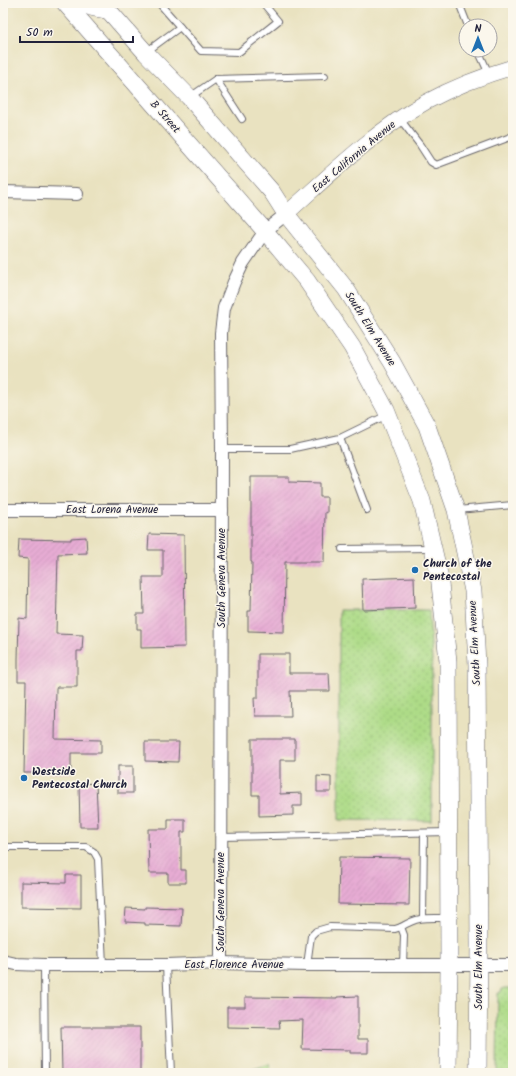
<svg xmlns="http://www.w3.org/2000/svg" width="516" height="1076" font-family="Kalam,sans-serif">
  <defs>
    <pattern id="grass-dots" width="8" height="8" patternUnits="userSpaceOnUse"><rect width="8" height="8" fill="#addb87"/><path d="M2 2h.1M6 6h.1" fill="none" stroke="#95bc75" stroke-width="1.8" stroke-linecap="round"/></pattern>
    <pattern id="park-crowns" width="20" height="18" patternUnits="userSpaceOnUse"><rect width="20" height="18" fill="#addb87"/><path d="M2 6a3 3 0 1 1 6 0M12 15a3 3 0 1 1 6 0" fill="none" stroke="#95bc75"/></pattern>
    <pattern id="building-hatch" width="6" height="6" patternUnits="userSpaceOnUse"><rect width="6" height="6" fill="#e7acd4"/><path d="M-1 1l2-2M0 6l6-6M5 7l2-2" fill="none" stroke="#c694b7"/></pattern>
  </defs>
  <rect width="100%" height="100%" fill="#fbf7ec"/>
  <filter id="ink" filterUnits="userSpaceOnUse"><feTurbulence type="fractalNoise" baseFrequency=".025" numOctaves="2"/><feDisplacementMap in="SourceGraphic" scale="8" xChannelSelector="R" yChannelSelector="G"/><feConvolveMatrix kernelMatrix="1 2 1 2 8 2 1 2 1" color-interpolation-filters="sRGB"/></filter>
  <filter id="wash" filterUnits="userSpaceOnUse"><feTurbulence type="fractalNoise" baseFrequency=".012" numOctaves="4" result="noise"/><feDisplacementMap in="SourceGraphic" scale="16" xChannelSelector="R" yChannelSelector="G"/><feGaussianBlur stdDeviation="0.9" result="paint"/><feColorMatrix in="noise" values="0 0 0 0 0 0 0 0 0 0 0 0 0 0 0 0 0 1.4 0 .05"/><feComposite in="paint" operator="in"/></filter>
  <g filter="url(#wash)">
    <rect width="100%" height="100%" fill="#e9e2c0"/>
    <g fill="url(#grass-dots)" stroke="#687e61">
      <path d="M339,610h90l3,51v160l-93,-1z"/>
      <path d="M505,988h8v85h-16l1,-80h2l2,-4z"/>
    </g>
    <path fill="url(#park-crowns)" stroke="#687e61" d="M269,1064l3,9h-25v-2z"/>
    <g id="blocks">
      <g fill="url(#building-hatch)">
        <path d="M251,477h38v5l31,1v14h7v16l-2,-1 -1,50h-39l-1,70 -36,-1v-20h3l1,-49h-1z"/>
        <path d="M149,534l35,1 1,112 -44,1v-19h-4v-15h7l-1,-37h20v-27h-15z"/>
        <path d="M86,537l1,16 -29,1 -2,80 27,1 -1,16h-5v36h-20l-1,2 -1,50 46,1v13h-30v20h-47l2,-92h-8v-22l1,-41 8,1 1,-60 -10,-1 1,-19 52,1v-2z"/>
        <path d="M414,577l1,31 -52,2 -1,-31z"/>
        <path d="M258,654h31v19h40l1,18h-40l1,25h-36l-1,-18h4z"/>
        <path d="M252,739h43v21h-15v34l22,-1v13h-9v9l-34,1v-21h-7z"/>
        <path d="M145,742h34l-1,20 -33,-1z"/>
        <rect x="118" y="766" width="15" height="27"/>
        <path d="M317,776l14,1v15h-14z"/>
        <path d="M96,783l2,44h-18l-1,-43z"/>
        <path d="M168,819h17v13h-4v38h5v13h-18v-10h-19l-1,-44h20z"/>
        <path d="M339,857l71,1 -1,47 -71,-1z"/>
        <path d="M66,875h15v33l-60,-1v-25l45,1z"/>
        <path d="M145,907l37,1 -1,18 -36,-1v-2l-20,-1 1,-14 19,1z"/>
        <path d="M358,996v43h10v14h-18v-3l-48,-1 1,-29 -24,1 1,7 -53,-1v-20h18v-10l92,1v-1z"/>
        <path d="M61,1027h79v46h-78z"/>
      </g>
    </g>
  </g>
  <g filter="url(#ink)">
    <use href="#blocks" fill-opacity="0" stroke="#68656a" stroke-width="1"/>
    <g fill="none" stroke-linecap="round" stroke-linejoin="round">
      <g stroke="#68656a" stroke-width="8">
        <g id="service">
          <path d="M159,3l42,48 38,1 39,-31 -15,-18"/>
          <path d="M459,3l9,23"/>
          <path d="M478,50l11,24"/>
          <path d="M146,52l34,-25"/>
          <path d="M216,79l26,40"/>
          <path d="M190,97l26,-18 109,-3"/>
          <path d="M400,119l20,26 11,17 5,3 77,-29"/>
          <path d="M340,438l27,72"/>
          <path d="M222,449h68l50,-11 47,-23"/>
          <path d="M457,510l56,-5"/>
          <path d="M342,549l89,-1"/>
          <path d="M222,837l226,-5"/>
          <path d="M3,847h83l8,5 4,7 5,106"/>
          <path d="M423,918l1,-85"/>
          <path d="M401,927c18,-11 26,-9 46,-9"/>
          <path d="M44,965l1,108"/>
          <path d="M166,965l5,108"/>
          <path d="M307,965l4,-29 5,-5 14,-4 65,2 6,-2 3,8 -1,30"/>
        </g>
      </g>
      <g stroke="#68656a" stroke-width="14">
        <g id="minor">
          <path d="M3,192l74,2"/>
          <path d="M3,510h219"/>
          <path d="M3,961l13,3 28,1h122l55,-2 86,2h206"/>
          <path d="M221,963l1,-514 -1,-116 3,-25 10,-26 9,-19 22,-32 21,-17"/>
        </g>
      </g>
      <g stroke="#68656a" stroke-width="16">
        <path id="tertiary" d="M286,214c44,-39 88,-83 140,-112 28,-15 56,-26 87,-35"/>
      </g>
      <g stroke="#68656a" stroke-width="18">
        <g id="secondary">
          <path d="M65,3l200,228 42,50 45,66 34,63 36,91 17,73 9,87 1,304 -1,108"/>
          <path d="M83,3c7,5 16,6 25,7"/>
          <path d="M102,3l44,50 43,44 83,95 14,22 60,75 46,73 35,64 29,84 17,81 4,74 2,279 -1,129"/>
        </g>
      </g>
      <use href="#service" stroke="#fff" stroke-width="6"/>
      <use href="#minor" stroke="#fff" stroke-width="12"/>
      <use href="#tertiary" stroke="#fff" stroke-width="15"/>
      <use href="#secondary" stroke="#fff" stroke-width="17"/>
    </g>
  </g>
  <g fill="#1f6fb2" stroke="#fbf7ec" stroke-width="1.5">
    <circle cx="415" cy="570" r="4"/>
    <circle cx="24" cy="778" r="4"/>
  </g>
  <g text-anchor="middle" dominant-baseline="central" stroke-width="3" stroke-linejoin="round" paint-order="stroke">
    <g font-size="11" fill="#22223b" stroke="#fbf7ec">
      <text transform="translate(165 117) rotate(49)">B Street</text>
      <text transform="translate(354 157) rotate(-40)">East California Avenue</text>
      <text transform="translate(370 329) rotate(58)">South Elm Avenue</text>
      <text x="112" y="510">East Lorena Avenue</text>
      <text transform="translate(222 578) rotate(-90)">South Geneva Avenue</text>
      <text transform="translate(475 643) rotate(-93)">South Elm Avenue</text>
      <text transform="translate(221 902) rotate(-90)">South Geneva Avenue</text>
      <text x="234" y="965">East Florence Avenue</text>
      <text transform="translate(479 967) rotate(-90)">South Elm Avenue</text>
    </g>
    <g font-size="11" font-weight="bold" fill="#22223b" stroke="#fbf7ec" text-anchor="start">
      <text x="423" y="564">Church of the<tspan x="423" dy="13">Pentecostal</tspan></text>
      <text x="32" y="772">Westside<tspan x="32" dy="13">Pentecostal Church</tspan></text>
    </g>
  </g>
  <rect width="516" height="1076" fill="none" stroke="#fbf7ec" stroke-width="16"/>
  <g transform="translate(478 38)"><circle r="19" fill="#fbf7ec" stroke="#a4a2a5"/>
  <path d="M0-3L7 15L0 10L-7 15Z" fill="#1f6fb2"/>
  <text y="-6" font-size="11" font-weight="bold" text-anchor="middle" fill="#22223b">N</text>
  </g>
  <path d="M20 36v6h113v-6" fill="none" stroke="#22223b" stroke-width="2"/>
  <text x="26" y="36" font-size="12" fill="#22223b" stroke="#fbf7ec" stroke-width="3" paint-order="stroke">50 m</text>
</svg>
